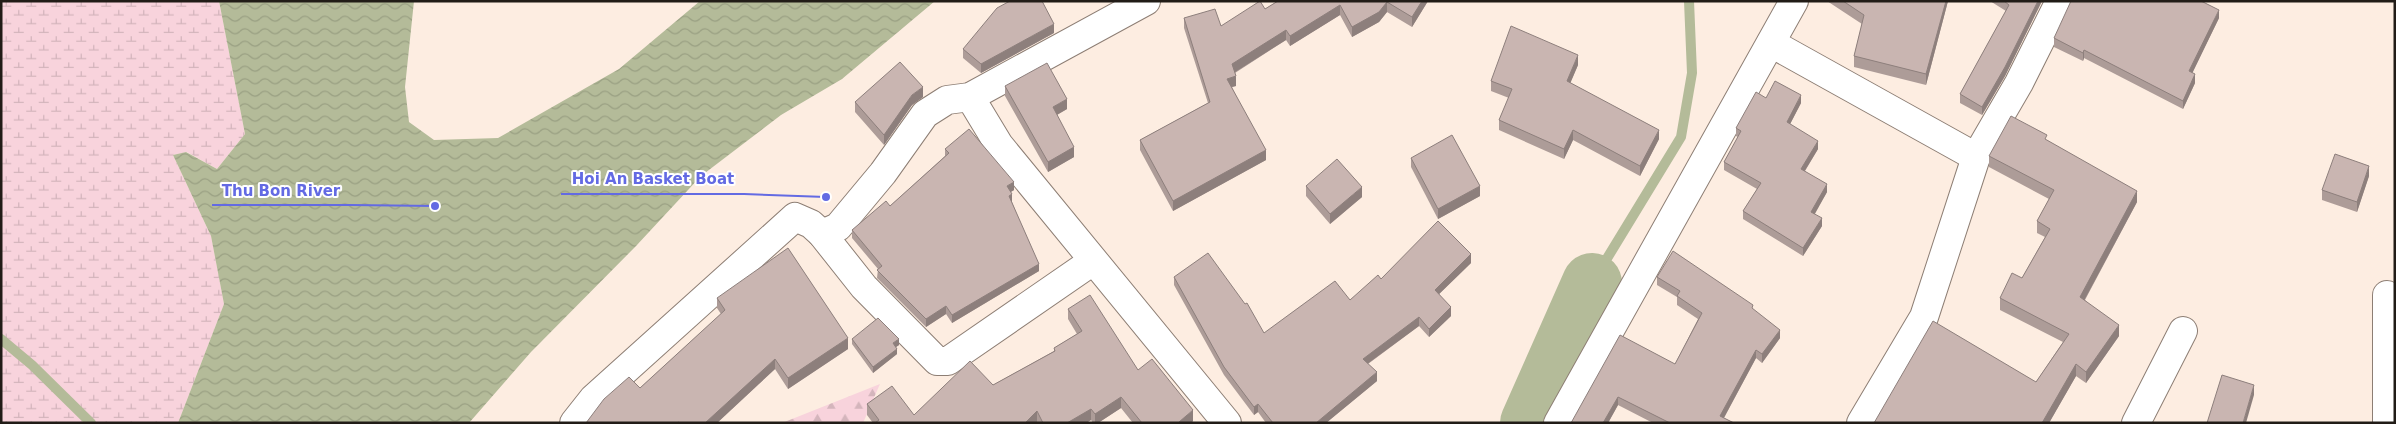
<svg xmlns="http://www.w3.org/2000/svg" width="2396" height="424" font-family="'DejaVu Sans',sans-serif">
  <defs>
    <pattern id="forest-firs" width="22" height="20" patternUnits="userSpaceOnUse" patternTransform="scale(1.25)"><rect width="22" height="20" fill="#f8d3dc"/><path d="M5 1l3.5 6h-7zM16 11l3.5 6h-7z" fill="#d4b5bc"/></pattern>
    <pattern id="wetland-marsh" width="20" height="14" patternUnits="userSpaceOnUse" patternTransform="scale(1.25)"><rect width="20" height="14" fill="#f8d3dc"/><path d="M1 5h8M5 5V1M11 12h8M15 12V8" fill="none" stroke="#d4b5bc"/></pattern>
    <pattern id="water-waves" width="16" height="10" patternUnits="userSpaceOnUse" patternTransform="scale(1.25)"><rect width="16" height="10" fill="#b4bb99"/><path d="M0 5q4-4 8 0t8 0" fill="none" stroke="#9aa083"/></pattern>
  </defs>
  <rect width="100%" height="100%" fill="#fdede1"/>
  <path fill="url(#forest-firs)" d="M880,384l-17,39h-81z"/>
  <path fill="url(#wetland-marsh)" d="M1,1h218l26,133 -28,35 -30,-17 -14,3 38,81 13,68 -46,119h-177z"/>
  <path fill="url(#water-waves)" d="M219,1h195l-9,86 4,35 25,18 64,-2 121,-69 81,-68h235l-93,78 -61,36 -80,61 -65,70 -105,106 -62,71h-291l46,-119 -13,-68 -38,-81 13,-3 31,17 28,-35z"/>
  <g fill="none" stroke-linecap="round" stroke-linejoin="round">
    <g stroke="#b4bb99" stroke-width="10">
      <path d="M1592,283l89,-146 11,-64 -3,-72"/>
      <path d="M1,339l31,26 59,58"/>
    </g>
    <path stroke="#b4bb99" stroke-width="60" d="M1530,423l62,-140"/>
    <g stroke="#8d7e74" stroke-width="30">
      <g id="street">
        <path d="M1771,43l205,114"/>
        <path d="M970,97l29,48 228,278"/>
        <path d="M822,234l16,-7 45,-54 42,-59 22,-14 23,-3 176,-96"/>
        <path d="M574,423l19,-24 202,-182 16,7 11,10 42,53 73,74h11l145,-100"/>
        <path d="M1558,423l236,-422"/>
        <path d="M1861,423l63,-106 52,-160 43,-74 41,-82"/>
        <path d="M2136,423l47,-92"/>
        <path d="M2387,423v-128"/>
      </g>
    </g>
    <use href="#street" stroke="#fff" stroke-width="28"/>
  </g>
  <g fill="#ad9c98">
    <path d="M1278,1h150l-16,26 -25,-15 -8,10 -27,15 -12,-22 -50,31 -4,-6 -51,33 1,13 -4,1 34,73 -93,51 -33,-61v-10l68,-37 -24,-75v-10l37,8 44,-17z"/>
    <path d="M1827,1h121l-22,84 -72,-18v-11l8,-32z"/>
    <path d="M1990,1h52l-37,75 -23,39 -22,-12v-9l46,-83z"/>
    <path d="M2219,18l-27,55 3,10 -12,26 -99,-51 -1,3 -29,-14v-9z"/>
    <path d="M1054,33l-73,40 -18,-15v-9z"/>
    <path d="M1578,65l-8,18 89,56 -19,37 -67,-36 -9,19 -65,-29v-10l10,-22 -18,-7v-10z"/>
    <path d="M1005,86l62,23 -10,6 17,42 -26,15 -43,-76z"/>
    <path d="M923,97l-11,8 -28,40 -29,-33v-10z"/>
    <path d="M1766,98l35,5 -11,21 28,25 -13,22 22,21 -13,22 8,12 -19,30 -60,-37v-8l14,-22 -33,-19v-8l14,-25 -2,-1v-8z"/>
    <path d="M2047,140l90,62 -52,98 34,36 -33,47 -10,-7 -27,47h-175l162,-41 27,-40 -63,-32v-12l22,-20 23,-41 -8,-4v-12l12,-22 -60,-32v-11z"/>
    <path d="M945,149l69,41 -3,2 1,10 27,69 -87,52 -6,-9 -20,13 -49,-49 1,-9 -26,-31v-8l38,-24 55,-50z"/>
    <path d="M1411,158l69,38 -42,23 -27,-52z"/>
    <path d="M2369,176l-12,36 -35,-12v-10z"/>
    <path d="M1306,186l56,11 -32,27 -24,-28z"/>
    <path d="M1471,263l-32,31 12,22 -22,21 -10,-11 -51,38 9,17 -51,42h-60l-8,-11 -4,3 -30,-40 -50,-90v-8l90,56 86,-33 31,-21z"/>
    <path d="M1657,277l96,32 27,29 -18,25 -6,-5 -32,60 10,5h-81l-35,-18 -10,18h-37l104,-59 23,-45 -21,-14v-8l-20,-12z"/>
    <path d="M717,298l131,51 -60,40 -13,-20 -58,54h-131l54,-35 81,-74 -4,-6z"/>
    <path d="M1068,309l70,61 55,51 -2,2h-58l-12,-15 -23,15h-5l-2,-3 -5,3h-49v-1l-1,1h-163l-6,-8v-11l47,11 79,-30 61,-34v-3l23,-14 -9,-15z"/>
    <path d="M852,339l47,6 -3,2 1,7 -24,19 -21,-29z"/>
  </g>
  <g fill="#8d7f7c">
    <path d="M1422,1h6l-16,26v-10z"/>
    <path d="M1946,1h2l-22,84v-11z"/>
    <path d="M2038,1h4l-37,75 -23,39v-8z"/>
    <path d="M1387,2v10l-8,10 -27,15v-10z"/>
    <path d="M1340,5v10l-50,31v-10z"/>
    <path d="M2219,10v8l-30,62v-9z"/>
    <path d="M1054,24v9l-73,40v-9z"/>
    <path d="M1286,30v10l-54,34v-10z"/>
    <path d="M2084,50v8l-1,3v-8z"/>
    <path d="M1578,55v10l-11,26v-10z"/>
    <path d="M2195,74v9l-12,26v-8z"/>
    <path d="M1236,76v10l-9,2v-9z"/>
    <path d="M923,87v10l-11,8 -28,40v-10l28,-40z"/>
    <path d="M1801,95v8l-14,27v-8z"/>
    <path d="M1067,99v10l-14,8v-10z"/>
    <path d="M1573,130v10l-9,19v-10z"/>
    <path d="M1659,130v9l-19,37v-10z"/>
    <path d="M1818,141v8l-17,28v-8z"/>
    <path d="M1074,147v10l-26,15v-10z"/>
    <path d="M1266,150v10l-93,51v-10z"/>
    <path d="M2369,166v10l-12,36v-10z"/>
    <path d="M1014,182v8l-7,4v-8z"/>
    <path d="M1827,184v8l-16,29v-9z"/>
    <path d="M1480,186v10l-42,23v-10z"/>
    <path d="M1362,187v10l-32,27v-10z"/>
    <path d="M2137,191v11l-57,106v-11z"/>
    <path d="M1012,194v8l-3,2v-8z"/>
    <path d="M1822,218v8l-19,30v-8z"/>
    <path d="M1471,254v9l-36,35v-8z"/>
    <path d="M1039,264v7l-87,52v-8z"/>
    <path d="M946,306v8l-20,13v-8z"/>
    <path d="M1451,307v9l-22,21v-8z"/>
    <path d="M1419,317v9l-56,41v-8z"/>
    <path d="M2119,325v11l-33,47v-11z"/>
    <path d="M1780,330v8l-18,25v-9z"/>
    <path d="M848,338v11l-60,40v-11z"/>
    <path d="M899,339v6l-6,4v-6z"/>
    <path d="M897,349v5l-24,19v-6z"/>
    <path d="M1756,350v8l-35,65 -1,-7z"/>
    <path d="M775,359v10l-58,54h-12z"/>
    <path d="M2076,364v12l-27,47h-7z"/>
    <path d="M1377,372v9l-51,42h-10z"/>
    <path d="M2254,385v10l-8,28h-3z"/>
    <path d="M1121,397v11l-23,15h-3v-9z"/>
    <path d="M1618,397v8l-10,18h-5z"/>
    <path d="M1258,404v8l-4,3v-8z"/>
    <path d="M1091,409v11l-5,3h-19z"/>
    <path d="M1193,410v11l-2,2h-12v-1z"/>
    <path d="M1037,411v11l-1,1h-11z"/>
  </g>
  <g fill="#c9b5b1" stroke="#8d7f7c">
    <path d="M1010,1h32l12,23 -73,40 -18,-15 34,-41z"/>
    <path d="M1260,1l5,8 13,-8h144l-10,16 -25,-15 -8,10 -27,15 -12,-22 -50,31 -4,-6 -54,34 4,12 -9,3 39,71 -93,51 -33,-61 70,-38 -26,-84 31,-9 6,17z"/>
    <path d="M1843,1h103l-20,73 -72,-18 10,-41z"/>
    <path d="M2004,1h34l-33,66 -23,40 -22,-13 49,-89z"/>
    <path d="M2071,1h130l18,9 -30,61 6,3 -12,27 -99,-51 -1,3 -29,-15z"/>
    <path d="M1511,26l67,29 -11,26 92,49 -19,36 -67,-36 -9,19 -65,-29 13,-31 -21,-8z"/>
    <path d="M900,62l23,25 -11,8 -28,40 -29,-33z"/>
    <path d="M1047,63l20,36 -14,8 21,40 -26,15 -43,-76z"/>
    <path d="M1775,81l26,14 -14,27 31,19 -17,28 26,15 -16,28 11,6 -19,30 -60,-37 18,-28 -37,-21 17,-31 -5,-3 20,-36 10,6z"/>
    <path d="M2011,116l36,19 -2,4 92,52 -57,106 39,28 -33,47 -10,-8 -34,59h-168l59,-102 103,61 33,-48 -69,-36 12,-25 10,5 28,-49 -13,-8 17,-31 -65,-34z"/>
    <path d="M969,129l45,53 -7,4 5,8 -3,2 30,68 -87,51 -6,-9 -20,13 -49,-49 5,-4 -30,-36 34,-29 4,5 59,-53 -4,-4z"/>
    <path d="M1452,135l28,51 -42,23 -27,-51z"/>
    <path d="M2335,154l34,12 -12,36 -35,-12z"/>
    <path d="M1337,159l25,28 -32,27 -24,-28z"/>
    <path d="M1438,221l33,33 -36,36 16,17 -22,22 -10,-12 -56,42 14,13 -61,51h-43l-15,-19 -4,3 -30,-40 -50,-90 34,-24 37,51 2,-1 17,30 71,-52 15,19 28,-25 3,4z"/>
    <path d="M788,248l60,90 -60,40 -13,-19 -70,64h-25l-1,-1 -2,1h-91l18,-24 25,-22 11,11 85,-78 -8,-12z"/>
    <path d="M1673,251l80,54 -1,3 28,22 -18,24 -6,-4 -36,66 14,7h-64l-52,-26 -15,26h-32l49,-88 55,29 27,-51 -25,-17 3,-5 -23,-14z"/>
    <path d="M1090,295l48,75 14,-11 41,51 -14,12 1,1h-38l-21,-26 -26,17 -4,-5 -24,14h-24l-6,-12 -12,12h-150l4,-3 -12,-16 25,-18 22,29 56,-54 23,24 62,-34 -1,-3 28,-17 -14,-22z"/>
    <path d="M878,318l21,21 -6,4 4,6 -24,18 -21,-28z"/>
    <path d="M2222,375l32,10 -11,38h-36z"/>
  </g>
  <path fill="none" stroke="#636ae3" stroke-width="2" d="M826 197L744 194H561M435 206L351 205H212"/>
  <g fill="#636ae3" stroke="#fff" stroke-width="2">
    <circle cx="826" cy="197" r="5"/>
    <circle cx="435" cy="206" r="5"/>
  </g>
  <g font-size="15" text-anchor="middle" font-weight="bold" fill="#636ae3" stroke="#fff" stroke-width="4" stroke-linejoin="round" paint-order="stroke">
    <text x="653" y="184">Hoi An Basket Boat</text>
    <text x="281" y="196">Thu Bon River</text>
  </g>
  <rect width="2396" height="424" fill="none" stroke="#211c17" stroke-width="5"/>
</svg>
